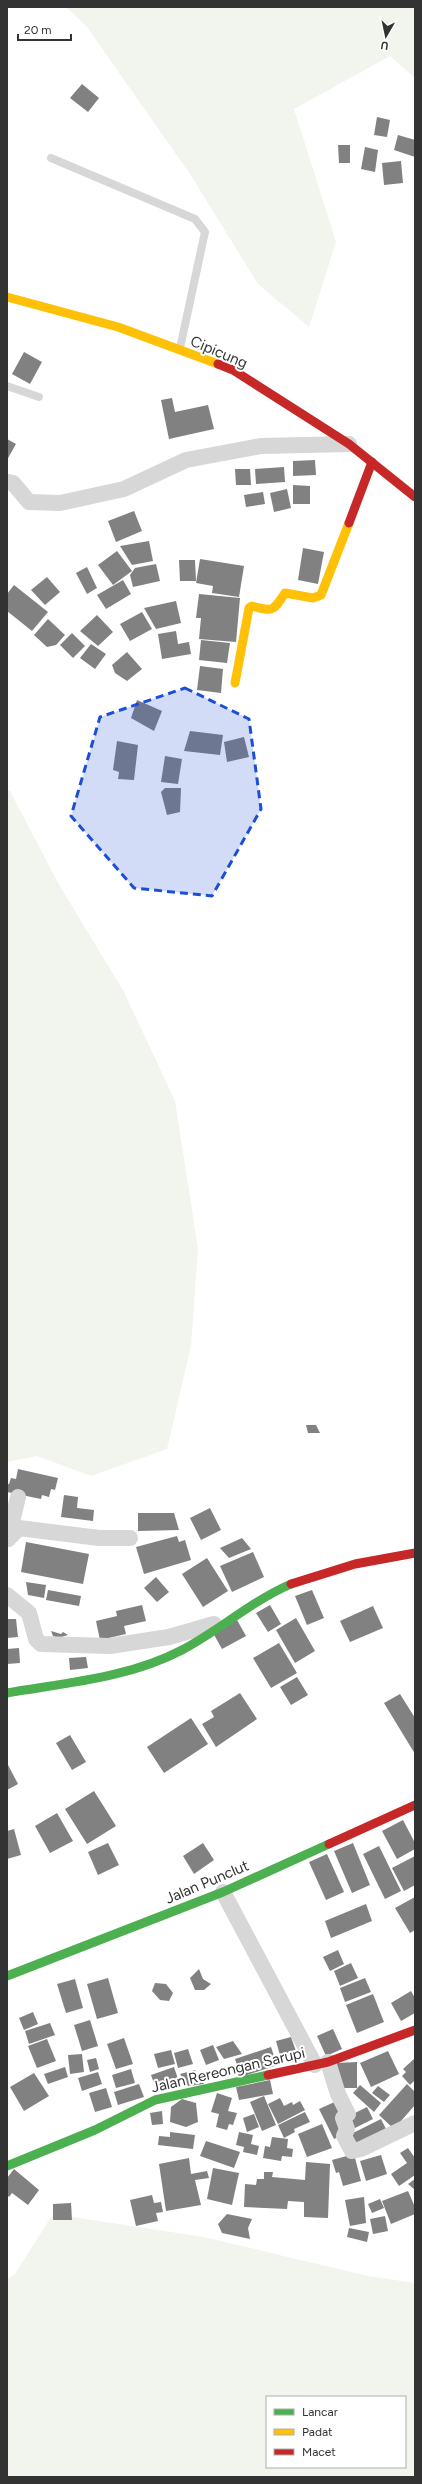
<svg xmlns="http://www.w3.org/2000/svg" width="422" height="2484" font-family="Figtree,sans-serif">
  <rect width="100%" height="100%" fill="#fff"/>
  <g fill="#f1f5ed" fill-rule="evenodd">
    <path d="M66,7h349v71l-25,-22 -96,53 42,133 -27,85 -51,-43 -68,-110 -103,-147z"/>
    <path d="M7,791h3l48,92 66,109 51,109 23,148 -7,97 -24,103 -76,27 -54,-20 -30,6z"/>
    <path d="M53,2214l151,23 164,39 47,7v194h-408v-198l8,-5zM267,2397h138v70h-138z"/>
  </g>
  <g fill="#818181">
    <path d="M82,84l17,14 -11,14 -18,-14z"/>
    <path d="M377,117l13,3 -3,17 -13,-2z"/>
    <path d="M398,135l17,5v17l-21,-7z"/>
    <path d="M338,145h12v18h-11z"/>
    <path d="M365,147l13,3 -3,22 -14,-3z"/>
    <path d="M401,161l2,22 -19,2 -2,-22z"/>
    <path d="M24,352l18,10 -12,22 -18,-10z"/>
    <path d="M172,398l3,14 33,-7 6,24 -45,10 -8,-39z"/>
    <path d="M7,439l9,5 -9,16z"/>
    <path d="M315,460l1,15 -23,1v-15z"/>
    <path d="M284,467l1,15 -29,2 -1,-15z"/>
    <path d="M235,469h15l1,16h-15z"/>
    <path d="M293,485l17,1v18h-17z"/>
    <path d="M287,489l4,19 -17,4 -4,-19z"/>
    <path d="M263,492l2,12 -19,3 -2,-12z"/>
    <path d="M134,511l8,20 -26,11 -8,-21z"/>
    <path d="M149,541l4,20 -21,4 -12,-19z"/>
    <path d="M303,548l21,4 -6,32 -20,-4z"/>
    <path d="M117,551l15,20 -19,14 -15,-20z"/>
    <path d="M200,559l44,7 -5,31 -27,-4 1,-7 -17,-3z"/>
    <path d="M179,560h16l1,21h-16z"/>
    <path d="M156,564l4,17 -27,6 -3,-12 5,-7z"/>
    <path d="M87,567l10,21 -10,6 -11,-21z"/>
    <path d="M47,577l13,15 -15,13 -14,-15z"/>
    <path d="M123,580l8,14 -25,15 -9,-14z"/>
    <path d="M14,585l34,27 -16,19 -25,-20v-17z"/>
    <path d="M199,594l41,4 -4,44 -37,-3 2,-21h-5z"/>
    <path d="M176,601l5,22 -25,6 -12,-21z"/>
    <path d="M142,612l10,17 -22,12 -10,-17z"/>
    <path d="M97,615l16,17 -15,14 -18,-15z"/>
    <path d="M48,619l17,16 -9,10 -9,2 -13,-12z"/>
    <path d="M176,631l2,13 11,-2 2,12 -29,5 -4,-25z"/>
    <path d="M72,633l13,13 -12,12 -13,-13z"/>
    <path d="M201,640l29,3 -3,20 -28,-3z"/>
    <path d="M91,644l15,10 -11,15 -15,-11z"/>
    <path d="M127,652l15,17 -15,12 -12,-8 -3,-8z"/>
    <path d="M200,666l23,3 -2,24 -24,-3z"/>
    <path d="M137,700l25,11 -8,20 -23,-13z"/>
    <path d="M190,731l33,4 -3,20 -36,-4z"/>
    <path d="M244,737l5,20 -22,5 -3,-20z"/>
    <path d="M117,741l21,4 -4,35 -16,-1 1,-7 -6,-2z"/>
    <path d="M165,756l17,3 -4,25 -17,-2z"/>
    <path d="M165,788h16l-1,24 -13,3 -6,-23z"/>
    <path d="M306,1425h10l4,8h-12z"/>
    <path d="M18,1469l40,9 -3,12 -4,-1 -2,8 -7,-2 -1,4 -34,-7v-8h2l2,-6 5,1z"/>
    <path d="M64,1495l14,2 -1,11 17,2 -1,11 -32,-4z"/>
    <path d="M210,1508l11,22 -20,10 -11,-22z"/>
    <path d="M138,1513h36l5,17 -41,1z"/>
    <path d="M177,1536l2,6 6,-2 6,20 -47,14 -8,-27z"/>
    <path d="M242,1538l9,11 -22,9 -9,-10z"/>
    <path d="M26,1542l63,12 -6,30 -62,-12z"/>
    <path d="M253,1552l11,25 -32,15 -12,-26z"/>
    <path d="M207,1558l21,33 -25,16 -21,-33z"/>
    <path d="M156,1577l13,15 -12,10 -13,-14z"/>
    <path d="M26,1582l20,3 -2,13 -16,-3z"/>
    <path d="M48,1590l33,6 -2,10 -33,-6z"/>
    <path d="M312,1590l12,28 -17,7 -12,-29z"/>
    <path d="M142,1605l4,16 -22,5 2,8 -26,6 -4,-19 21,-5 -1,-5z"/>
    <path d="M270,1605l11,19 -13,8 -12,-19z"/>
    <path d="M373,1606l10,22 -33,14 -10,-21z"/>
    <path d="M296,1618l19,33 -20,12 -19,-33z"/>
    <path d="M7,1619h9l2,18 -11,1z"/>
    <path d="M237,1620l9,16 -24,13 -9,-16z"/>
    <path d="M51,1631l10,3 2,-2 5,3 -10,3 -5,-2z"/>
    <path d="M279,1643l18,30 -26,15 -18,-30z"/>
    <path d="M19,1648l1,15 -13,1v-15z"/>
    <path d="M86,1657l2,11 -18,2 -1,-12z"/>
    <path d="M297,1677l11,18 -17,10 -11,-18z"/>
    <path d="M240,1693l17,26 -41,28 -14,-23 12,-7 -3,-6z"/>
    <path d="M400,1694l15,24v36l-31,-51z"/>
    <path d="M191,1718l17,26 -44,29 -17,-26z"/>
    <path d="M70,1735l16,27 -14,8 -16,-27z"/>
    <path d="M7,1763l11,21 -11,6z"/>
    <path d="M94,1791l22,35 -29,18 -22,-35z"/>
    <path d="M57,1813l16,28 -23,12 -15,-27z"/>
    <path d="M403,1820l12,23v6l-18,10 -15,-28z"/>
    <path d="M14,1829l7,26 -14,4v-28z"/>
    <path d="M108,1843l11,22 -21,10 -10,-23z"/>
    <path d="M203,1843l11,17 -20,14 -11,-18z"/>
    <path d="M353,1843l17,42 -18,8 -18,-42z"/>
    <path d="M379,1846l22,45 -16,8 -22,-45z"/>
    <path d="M327,1854l17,38 -18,8 -17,-38z"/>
    <path d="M415,1856v29l-11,6 -12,-23z"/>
    <path d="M415,1897v33l-5,3 -15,-25z"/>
    <path d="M366,1904l6,17 -41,17 -6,-17z"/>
    <path d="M338,1950l6,14 -14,7 -7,-14z"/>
    <path d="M351,1963l7,15 -18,8 -6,-15z"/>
    <path d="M199,1969l4,10 8,5 -7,6h-9l-5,-12z"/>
    <path d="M108,1978l10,35 -21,6 -10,-35z"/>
    <path d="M365,1978l6,14 -26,10 -5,-14z"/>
    <path d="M75,1979l8,29 -17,5 -9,-29z"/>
    <path d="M155,1983l11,1 7,9 -4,8 -9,-1 -8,-9z"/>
    <path d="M411,1991l4,7v15l-14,8 -10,-18z"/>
    <path d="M373,1994l11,28 -27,11 -11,-28z"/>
    <path d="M33,2012l5,12 -14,6 -5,-12z"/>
    <path d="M90,2020l8,26 -16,5 -8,-26z"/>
    <path d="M50,2023l5,12 -26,9 -4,-13z"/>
    <path d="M333,2029l9,20 -16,7 -9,-20z"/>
    <path d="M291,2037l6,17 -16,5 -5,-18z"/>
    <path d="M124,2038l9,26 -17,5 -9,-25z"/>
    <path d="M47,2039l9,22 -19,7 -9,-22z"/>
    <path d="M233,2041l9,13 -18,5 -8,-12z"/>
    <path d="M213,2045l6,15 -13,5 -6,-15z"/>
    <path d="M271,2047l6,18 -36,12 -6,-18z"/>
    <path d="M188,2049l5,15 -15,4 -4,-15z"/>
    <path d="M171,2050l4,14 -17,4 -4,-14z"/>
    <path d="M388,2051l11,23 -28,13 -11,-24z"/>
    <path d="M82,2054l2,18 -14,2 -2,-19z"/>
    <path d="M96,2058l3,11 -9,3 -3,-12z"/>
    <path d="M415,2058v22l-5,5 -8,-9 4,-4 -3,-3z"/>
    <path d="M357,2062v26h-20v-25z"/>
    <path d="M65,2067l3,10 -20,7 -4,-10z"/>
    <path d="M174,2067l4,12 -23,7 -4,-11z"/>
    <path d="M131,2069l4,14 -19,5 -4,-13z"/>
    <path d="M195,2070l9,14 -16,2 -8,-12z"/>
    <path d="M98,2072l4,12 -20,7 -4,-13z"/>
    <path d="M34,2073l15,23 -25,15 -14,-24z"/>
    <path d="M270,2080l3,14 -34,6 -3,-13z"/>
    <path d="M139,2084l5,13 -26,8 -4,-13z"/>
    <path d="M407,2084l8,8v13l-21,24 -15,-14z"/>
    <path d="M360,2085l21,18 -7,9 -21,-19z"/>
    <path d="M378,2086l12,9 -6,7 -12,-9z"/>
    <path d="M106,2088l6,19 -17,5 -6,-19z"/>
    <path d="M217,2093l15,5 -4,13 9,2 -4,12 -4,-1 -2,6 -11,-3 3,-13 -8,-2z"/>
    <path d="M264,2096l12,29 -14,6 -12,-29z"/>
    <path d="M280,2098l4,8 8,-4 1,3 7,-4 5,9 -27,14 -10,-20z"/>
    <path d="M182,2099l14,4 2,19 -12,5 -16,-5 1,-15z"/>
    <path d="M339,2100l7,13 -2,21 -10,5 -15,-30z"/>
    <path d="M367,2107l6,12 -22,11 -6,-12z"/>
    <path d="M162,2111l1,13 -11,1 -2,-12z"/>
    <path d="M305,2112l5,10 -16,7 1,3 -11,6 -6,-13z"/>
    <path d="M254,2114l5,13 -12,5 -4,-14z"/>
    <path d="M381,2119l7,14 -35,16 -6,-13z"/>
    <path d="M322,2124l10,24 -25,9 -9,-23z"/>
    <path d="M170,2132l25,3 -2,14 -35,-4 1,-9 11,1z"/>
    <path d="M239,2132l14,3 -2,9 8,2 -2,9 -14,-3 1,-5 -8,-2z"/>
    <path d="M272,2137l16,2 -1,9 6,1 -1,8 -10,-1 -1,5 -18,-3 2,-12 5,1z"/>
    <path d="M206,2141l34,11 -6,16 -34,-12z"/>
    <path d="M408,2148l7,10v17l-16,11 -8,-12 16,-11 -7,-10z"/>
    <path d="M354,2154l7,27 -18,5 -4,-14 -3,1 -4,-13z"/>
    <path d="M381,2155l6,19 -21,7 -6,-20z"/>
    <path d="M189,2158l2,16 16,-3 2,7 -14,2 6,25 -35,6 -7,-47z"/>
    <path d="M306,2162l24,2 -2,54 -24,-1v-15l-16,-1 -1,8 -43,-2 1,-23 11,1 1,-6h7v-7h9l-1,5 33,3z"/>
    <path d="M213,2168l26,5 -7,32 -25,-6z"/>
    <path d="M14,2169l25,21 -11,15 -16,-12 -3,4 -2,-2v-17z"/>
    <path d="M415,2179v11l-7,-6z"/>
    <path d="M408,2191l7,16v7l-24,10 -9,-23z"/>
    <path d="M152,2195l2,8 7,-1 2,10 -7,1 2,8 -22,5 -6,-26z"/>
    <path d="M364,2197l2,26 -16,3 -5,-26z"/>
    <path d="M380,2199l4,9 -12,5 -4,-9z"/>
    <path d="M71,2203l1,17h-19v-16z"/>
    <path d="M227,2214l25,5 -4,9 2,11 -28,-6 -4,-9z"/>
    <path d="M385,2216l3,15 -15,3 -3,-15z"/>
    <path d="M349,2228l20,4 -2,10 -20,-5z"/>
  </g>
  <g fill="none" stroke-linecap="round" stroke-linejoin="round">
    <g stroke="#d7d7d7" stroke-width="8">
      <path d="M51,158l144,61 10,13 -25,116"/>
      <path d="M7,386l32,11"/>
    </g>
    <g stroke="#d7d7d7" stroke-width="16">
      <path d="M7,482l6,1 16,19 31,1 64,-14 62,-29 75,-14 88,-2"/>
      <path d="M8,1539l11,-11 80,10h31"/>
      <path d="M8,1539l10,-42"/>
      <path d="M7,1595l22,18 7,26 5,5 69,2 59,-9 45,-13"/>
      <path d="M223,1892l92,173"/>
      <path d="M328,2062l10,32 10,20 -5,4 4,11 -3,7 8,15 9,-2 54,-26"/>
    </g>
    <g stroke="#4caf50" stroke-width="9">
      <path d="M7,1693c58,-10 122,-15 175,-43 38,-20 68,-48 109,-66"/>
      <path d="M7,1976l216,-84 106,-48"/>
      <path d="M7,2166l88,-36 60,-30 113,-25"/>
    </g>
    <g stroke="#ffc107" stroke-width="9">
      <path d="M7,297l111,30 100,37"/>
      <path d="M235,683l14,-75 3,-2c22,6 21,5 33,-13l28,5 8,-3 28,-72"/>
    </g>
    <g stroke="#c62828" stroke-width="9">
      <path d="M218,364l15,6 116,74 66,53"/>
      <path d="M349,523l23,-61"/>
      <path d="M291,1584l64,-20 60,-11"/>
      <path d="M329,1844l86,-39"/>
      <path d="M268,2075l60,-13 87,-32"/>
    </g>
  </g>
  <path fill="#1d4ed8" fill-opacity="0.2" stroke="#1d4ed8" stroke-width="3" stroke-dasharray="8 5" stroke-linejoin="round" d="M185,688l64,31 12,90 -49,87 -78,-8 -63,-72 29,-99z"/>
  <g text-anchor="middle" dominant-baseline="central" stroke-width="4" stroke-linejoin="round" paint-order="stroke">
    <g font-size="15" fill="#333" stroke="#fff">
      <text transform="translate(219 352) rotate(23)">Cipicung</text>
      <text transform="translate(207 1882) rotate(-23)">Jalan Punclut</text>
      <text transform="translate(228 2070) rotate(-13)">Jalan Rereongan Sarupi</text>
    </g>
  </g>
  <rect width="422" height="2484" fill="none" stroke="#333333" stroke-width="16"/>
  <rect x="266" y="2396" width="140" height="72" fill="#ffffff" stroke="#adadad"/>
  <rect x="274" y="2409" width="20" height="6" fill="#4caf50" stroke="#adadad"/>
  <text x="302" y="2416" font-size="12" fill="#333333">Lancar</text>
  <rect x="274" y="2429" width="20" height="6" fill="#ffc107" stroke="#adadad"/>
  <text x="302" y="2436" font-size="12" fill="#333333">Padat</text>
  <rect x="274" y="2449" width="20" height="6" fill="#c62828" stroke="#adadad"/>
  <text x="302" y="2456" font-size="12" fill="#333333">Macet</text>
  <g transform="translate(386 36) rotate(189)" stroke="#ffffff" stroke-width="3" paint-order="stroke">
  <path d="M0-3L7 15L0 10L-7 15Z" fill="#333333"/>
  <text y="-6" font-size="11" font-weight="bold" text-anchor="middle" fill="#333333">U</text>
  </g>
  <path d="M18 34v6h53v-6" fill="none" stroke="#333333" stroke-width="2"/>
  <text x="24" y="34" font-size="12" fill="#333333" stroke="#ffffff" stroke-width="3" paint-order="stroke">20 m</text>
</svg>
